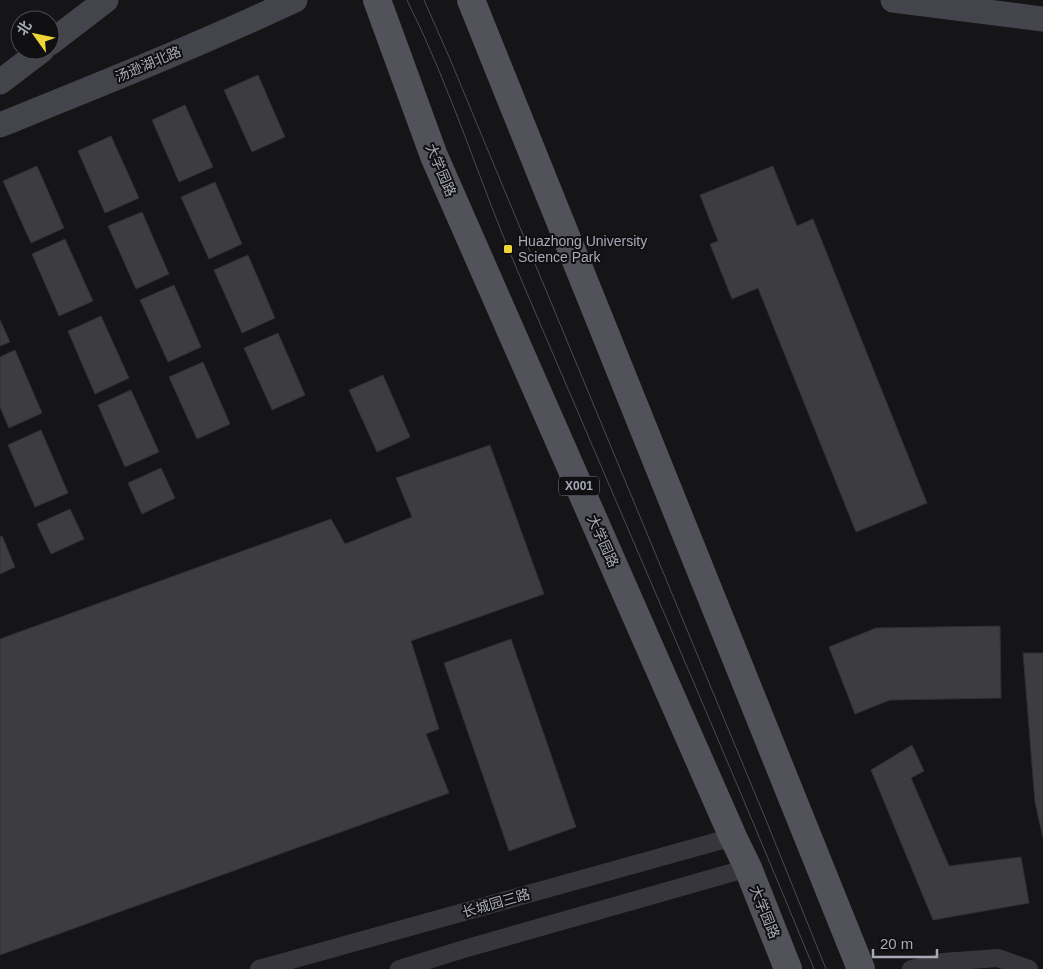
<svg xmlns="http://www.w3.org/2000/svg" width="1043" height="969" font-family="Helvetica,'Noto Sans SC',sans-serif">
  <rect width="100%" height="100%" fill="#151517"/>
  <g fill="#3d3d41" stroke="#302f33">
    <path d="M258,75l27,62 -33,15 -28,-62z"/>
    <path d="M185,105l28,62 -34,15 -27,-62z"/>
    <path d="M111,136l28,62 -34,15 -27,-62z"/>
    <path d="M37,166l27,62 -33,15 -28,-62z"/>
    <path d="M773,166l24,60 16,-7 114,284 -71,29 -98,-244 -26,11 -22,-55 8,-3 -18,-46z"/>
    <path d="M215,182l27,62 -33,15 -28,-62z"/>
    <path d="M142,212l27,62 -33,15 -28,-63z"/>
    <path d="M65,239l28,62 -34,15 -27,-62z"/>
    <path d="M248,255l27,63 -33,15 -28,-63z"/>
    <path d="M174,285l27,62 -33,15 -28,-62z"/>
    <path d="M101,316l28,62 -34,16 -27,-63z"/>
    <path d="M0,320l10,22 -10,4z"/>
    <path d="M278,333l27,62 -33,15 -28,-62z"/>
    <path d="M15,350l27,63 -33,15 -9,-21v-50z"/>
    <path d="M203,362l27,62 -33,15 -28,-62z"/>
    <path d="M383,375l27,62 -33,15 -28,-62z"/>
    <path d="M131,390l28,62 -34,15 -27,-62z"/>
    <path d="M41,430l27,63 -33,14 -27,-62z"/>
    <path d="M490,445l54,149 -133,47 28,88 -13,5 23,59 -449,162v-316l331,-120 14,25 67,-27 -16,-39z"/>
    <path d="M161,468l14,30 -33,16 -14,-31z"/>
    <path d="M70,509l14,30 -33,15 -14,-30z"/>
    <path d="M2,536l13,31 -15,7v-37z"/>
    <path d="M1000,626l1,72 -111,2 -35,14 -26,-67 47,-19z"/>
    <path d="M511,639l65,188 -67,24 -65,-188z"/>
    <path d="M1023,653h20v185l-8,-36z"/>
    <path d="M912,745l12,26 -13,7 38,88 72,-9 8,46 -96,17 -62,-150z"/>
  </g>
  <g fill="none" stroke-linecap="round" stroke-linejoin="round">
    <g stroke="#36363c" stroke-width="18">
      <path d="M259,969l474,-132"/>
      <path d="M399,969l65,-20 284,-81"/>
      <path d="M911,969l32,-7 55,-4 31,11"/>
    </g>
    <g stroke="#44444c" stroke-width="25">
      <path d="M893,0l150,19"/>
      <path d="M50,43l56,-43"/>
      <path d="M0,82l42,-32"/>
      <path d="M0,125c99,-40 199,-80 295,-125"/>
    </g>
    <g stroke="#52525b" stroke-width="28">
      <path d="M377,0l57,156 299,681 15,31 40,101"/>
      <path d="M471,0l390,969"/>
    </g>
    <g stroke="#4b4b53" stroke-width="1">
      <path d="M407,0c45,90 74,187 114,279 98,230 198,459 293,690"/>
      <path d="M424,0l26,59 316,761 60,149"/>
    </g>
  </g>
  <rect fill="#eed636" stroke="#101012" stroke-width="2" x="503" y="244" width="10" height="10" rx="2.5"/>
  <g text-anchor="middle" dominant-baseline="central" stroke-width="4" stroke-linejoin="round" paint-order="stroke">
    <rect fill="#101012" stroke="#7a7b86" stroke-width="1" x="559" y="476.5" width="40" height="19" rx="4"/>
    <g font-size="12" font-weight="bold" fill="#a7a9b7">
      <text x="579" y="486">X001</text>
    </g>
    <g font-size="14" fill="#a7a9b7" stroke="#101012">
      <text transform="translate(148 64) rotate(-23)">汤逊湖北路</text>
      <text transform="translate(441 170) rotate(67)">大学园路</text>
      <text transform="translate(603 541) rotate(66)">大学园路</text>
      <text transform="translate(496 903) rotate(-16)">长城园三路</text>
      <text transform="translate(765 912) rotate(68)">大学园路</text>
    </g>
    <g font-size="14" fill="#a7a9b7" stroke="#101012" text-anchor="start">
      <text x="518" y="241">Huazhong University<tspan x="518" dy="16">Science Park</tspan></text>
    </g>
  </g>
  <g transform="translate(35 35) rotate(303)"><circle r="24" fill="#101012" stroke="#4c4d54"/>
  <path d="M0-4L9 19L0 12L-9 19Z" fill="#eed636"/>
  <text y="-8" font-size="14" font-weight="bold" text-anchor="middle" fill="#a7a9b7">北</text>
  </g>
  <path d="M873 949v8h64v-8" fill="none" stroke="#a7a9b7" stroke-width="2.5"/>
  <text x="880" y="949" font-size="15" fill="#a7a9b7" stroke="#101012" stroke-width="4" paint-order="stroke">20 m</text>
</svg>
